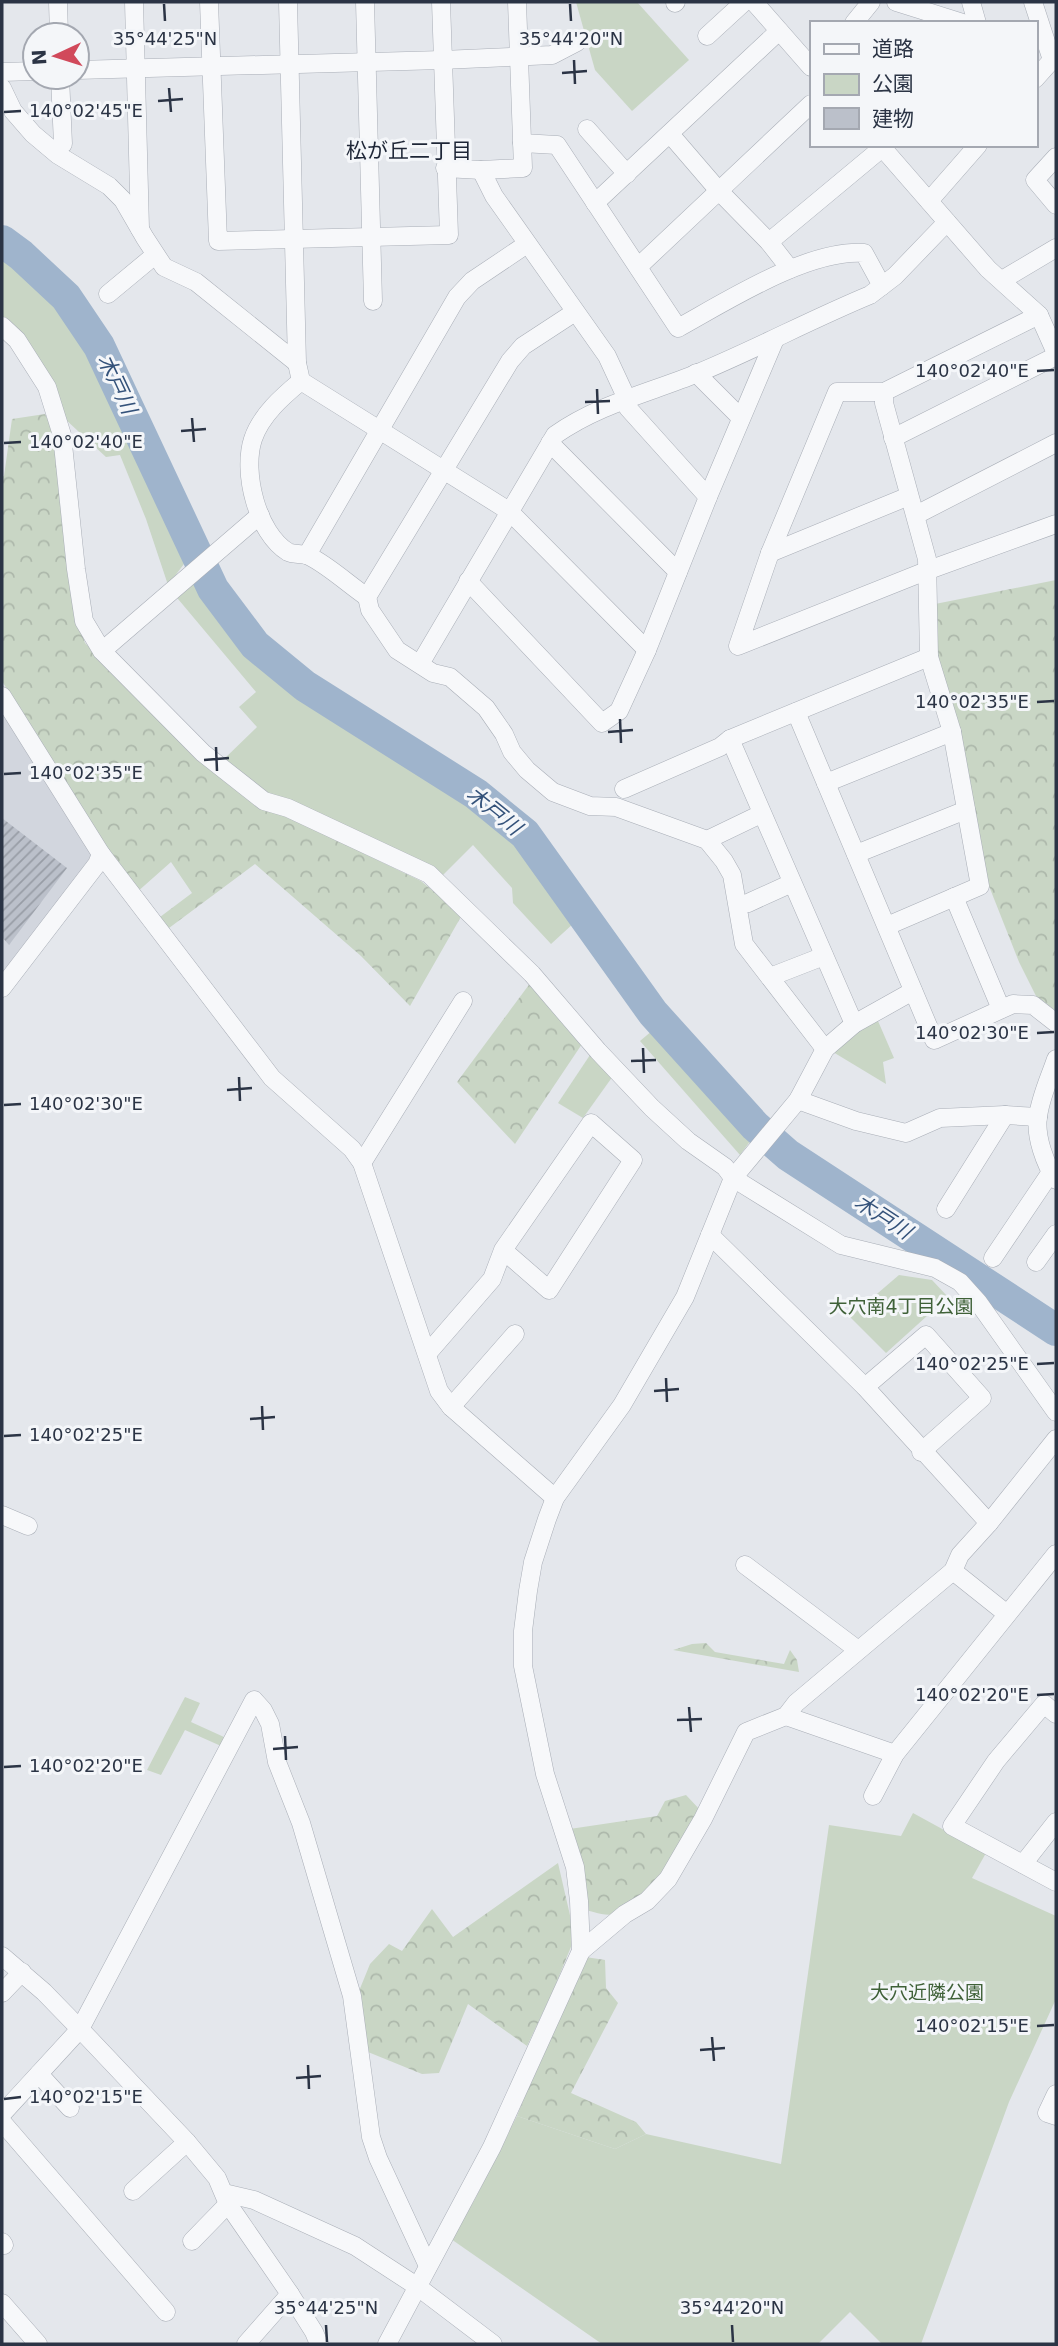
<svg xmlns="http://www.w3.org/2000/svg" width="1058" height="2346" font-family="'DejaVu Sans','Noto Sans JP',sans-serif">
  <defs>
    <pattern id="forest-crowns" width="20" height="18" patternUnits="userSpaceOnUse" patternTransform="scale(1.75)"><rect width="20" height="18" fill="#c9d6c5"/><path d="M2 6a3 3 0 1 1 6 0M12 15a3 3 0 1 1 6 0" fill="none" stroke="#adb8ab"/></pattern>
    <pattern id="building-hatch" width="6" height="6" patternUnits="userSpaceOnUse" patternTransform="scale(1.75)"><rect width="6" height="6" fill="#bbc0ca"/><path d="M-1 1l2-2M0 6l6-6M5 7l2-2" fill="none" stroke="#989da6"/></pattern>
  </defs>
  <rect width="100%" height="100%" fill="#e4e7ec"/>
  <path fill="#d2d6de" d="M2,707l92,144 -5,11 -87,116z"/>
  <g fill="#c9d6c5">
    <path d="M576,2h61l52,58 -57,51 -37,-41z"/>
    <path d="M2,251l57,48 37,53 91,208 -19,25 -22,-66 -26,-64 -14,2 -42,-39 -62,-99z"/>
    <path d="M198,580l48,69 118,84 95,62 60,49 55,79 -23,21 -38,-41 -1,-15 -39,-43 -30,30 -177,-79 -44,-35 35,-34 -18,-20 17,-15 -83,-99z"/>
    <path d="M878,1021l16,37 -11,4 3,22 -53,-32 28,-23z"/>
    <path d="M659,1025l95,111 -14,19 -100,-114z"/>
    <path d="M590,1055l23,21 -30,42 -25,-15z"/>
    <path d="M899,1275l33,5 16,17 -62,56 -36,-36z"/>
    <path d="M185,1697l15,6 -9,19 33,15 -3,9 -36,-16 -24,45 -14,-5z"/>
    <path d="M913,1813l73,40 -14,25 84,38v83l-47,103 -88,242h-39l-32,-32 -32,32h-216l-151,-105 23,-38 43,-85 98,33 31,-15 135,30 48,-339 72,11z"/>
  </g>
  <g fill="url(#forest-crowns)">
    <path d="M45,414l11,23 22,185 7,21 114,114 170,99 52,25 41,34 -52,91 -49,-50 -106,-92 -90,67 -9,-11 36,-27 -21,-31 -35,31 -35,-50 -99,-162v-204l2,-1 8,-57z"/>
    <path d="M1056,580v431l-20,-15 -17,-34 -32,-81 -52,-226v-51z"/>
    <path d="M531,982l53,59 -69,103 -58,-62z"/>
    <path d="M706,1643l9,9 69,12 6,-14 7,10 2,12 -126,-22 19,-6z"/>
    <path d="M686,1795l16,17c-21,36 -45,90 -89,102 -8,3 -23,-4 -32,-5l-18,-79 94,-14 8,-15z"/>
    <path d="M558,1863l17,74 -22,54 -26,55 -59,-42 -29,69 -17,1 -54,-22 -9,-61 11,-27 19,-20 13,7 30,-42 21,28z"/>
    <path d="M579,1956l26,4 1,28 12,15 -47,90 65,29 10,12 -31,15 -98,-33z"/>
  </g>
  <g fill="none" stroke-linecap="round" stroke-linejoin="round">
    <path stroke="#9fb4cc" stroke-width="32" d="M2,241l19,14 45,42 33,49 114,243 42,56 50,41 171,108 49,40 128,179 102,113 33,29 268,175"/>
  </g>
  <path fill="url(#building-hatch)" d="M2,818l65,50 -58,77 -7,-8z"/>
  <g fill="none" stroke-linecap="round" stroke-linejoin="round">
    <g stroke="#a9aeb7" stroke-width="19">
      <g id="minor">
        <path d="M58,2l1,33"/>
        <path d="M134,2l6,227"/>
        <path d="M209,2l9,239 231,-6 -8,-233"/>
        <path d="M288,2l9,361 4,18 208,130 138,139"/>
        <path d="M365,2l8,299"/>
        <path d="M754,2l57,65"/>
        <path d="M896,2l67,21"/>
        <path d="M971,2l6,21"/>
        <path d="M1033,2l19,58 -17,19"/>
        <path d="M675,3l1,-1"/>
        <path d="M854,23l17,-21"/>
        <path d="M707,36l37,-34"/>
        <path d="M77,70l365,-10 110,-5 25,-13"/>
        <path d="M2,72l33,-1"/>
        <path d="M60,77l3,67"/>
        <path d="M2,88l11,23 20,23 25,21 51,31 14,14 22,38 19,29 32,15 101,81"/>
        <path d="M587,129l40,45"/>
        <path d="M670,134l49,57 50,51 21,27"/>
        <path d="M522,143l35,2 121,183c49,-27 130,-79 186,-75l18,33"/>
        <path d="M880,145l108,124 51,46 17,38"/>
        <path d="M1056,157l-21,23 21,25"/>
        <path d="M445,168l36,2 42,-2 -6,-166"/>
        <path d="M481,170l13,26 113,160 19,41 2,11 80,89"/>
        <path d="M929,201l49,-56"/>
        <path d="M595,203l184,-172"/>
        <path d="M769,242l113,-94"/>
        <path d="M638,267l173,-163"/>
        <path d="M1002,280l54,-32"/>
        <path d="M108,294l47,-39"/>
        <path d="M1039,315l-155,77h-47l-67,161 -32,93 188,-75 130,-47"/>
        <path d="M2,326l15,14 30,47 15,48 14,134 8,52 18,30 101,102 61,48 24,7 141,66 103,100 66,77 54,57 36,33 37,26 8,11 108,67 94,23 25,14 18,20 78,110"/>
        <path d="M696,373l45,45"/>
        <path d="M301,381c-18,15 -40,34 -48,58 -11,33 4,94 35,113 6,3 14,1 21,4 20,10 39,28 58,41l3,13 27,40 36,23 17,4 36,31 18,26 8,18 15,18 26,22 37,14 26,1 91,33 17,21 8,14 12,69 81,105"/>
        <path d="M884,392v11l43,156 2,98 23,75 28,154 -93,40"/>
        <path d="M893,438l163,-82"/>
        <path d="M550,443l128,129"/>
        <path d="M916,515l140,-72"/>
        <path d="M770,553l139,-57"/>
        <path d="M307,555l150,-258 15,-16 55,-37"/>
        <path d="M468,581l134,142 17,-12 28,-61 61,-153 67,-158"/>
        <path d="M367,597l143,-236 13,-15 52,-34"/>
        <path d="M102,651l158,-136"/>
        <path d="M420,664l135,-229c44,-31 94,-42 143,-62 58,-24 114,-54 172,-78l25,-19 52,-54"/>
        <path d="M2,696l99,158 -4,10 -95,124"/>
        <path d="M796,712l138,328 79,-36 20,1 23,18"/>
        <path d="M730,739l124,285"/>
        <path d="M826,783l126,-51"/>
        <path d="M624,789l96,-42 10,-8 199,-82"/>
        <path d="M707,840l54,-26"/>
        <path d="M101,854l171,224 80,71 10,14 77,228 12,16 104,91"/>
        <path d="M856,854l110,-44"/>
        <path d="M954,897l47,112"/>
        <path d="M748,903l44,-20"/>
        <path d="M770,977l54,-21"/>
        <path d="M1056,1059c-6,18 -16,39 -18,58 -3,19 7,47 18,63"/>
        <path d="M798,1100l58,21 50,12 34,-15 65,-3 33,2"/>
        <path d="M362,1163l101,-162"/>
        <path d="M946,1209l59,-94"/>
        <path d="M710,1235l155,152 124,136"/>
        <path d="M993,1258l58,-86"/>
        <path d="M1036,1262l20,-28"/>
        <path d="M427,1354l65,-75 11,-29 88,-127 42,37 -84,130 -46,-40"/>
        <path d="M865,1387l61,-52 56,63 -61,54"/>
        <path d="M451,1407l64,-73"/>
        <path d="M2,1515l26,11"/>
        <path d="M745,1565l113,85"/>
        <path d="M953,1571l54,43"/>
        <path d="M1056,1714l-12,-10 -48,57 -44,65 104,56"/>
        <path d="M786,1716l109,38"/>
        <path d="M873,1796l22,-42 161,-200"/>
        <path d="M1023,1864l33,-42"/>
        <path d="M581,1951l44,-37 22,-13 21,-22 35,-60 43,-87 40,-16 10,-13 157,-132 7,-16 29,-32 67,-84"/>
        <path d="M2,1956l42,36 36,37 107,113 30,36 11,26 62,90 24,38 5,12"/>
        <path d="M2,1993l20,-21"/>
        <path d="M39,2074l31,34"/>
        <path d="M1056,2094l-9,19 9,3"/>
        <path d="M2,2114l78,-85 174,-329 9,10 7,14 7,38 24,61 51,173 19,141 7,21 50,108"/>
        <path d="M2,2122l164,190"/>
        <path d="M133,2191l54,-49"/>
        <path d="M224,2193l30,7 101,46 63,41 75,57"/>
        <path d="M192,2241l36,-37"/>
        <path d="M2,2242l2,3"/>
        <path d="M2,2303l36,41"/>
        <path d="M246,2344l44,-50"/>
        <path d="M387,2344l105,-197 89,-196 -2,-50 -4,-34 -30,-93 -22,-108v-35l5,-40 5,-29 14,-43 8,-21 67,-93 63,-108 48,-119 65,-78 27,-51 29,-25 59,-33"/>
      </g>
    </g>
    <use href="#minor" stroke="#f7f8fa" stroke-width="18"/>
  </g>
  <path fill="none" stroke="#2b3445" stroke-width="2.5" d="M164,4l1,17M570,4l1,17M574,60l1,24M562,73l25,-2M169,88l2,24M158,101l25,-2M4,112l17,-1M1037,371l17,-1M597,389l1,25M585,402l25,-1M192,418l2,24M181,431l25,-2M4,443l17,-1M1037,702l17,-1M620,719l1,24M608,732l25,-2M216,747l1,24M204,760l25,-2M4,774l17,-1M1037,1033l17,-1M643,1048l1,25M631,1061l25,-1M239,1077l1,24M227,1090l25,-2M4,1105l17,-1M1037,1364l17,-1M666,1378l1,24M654,1391l25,-2M262,1406l1,24M250,1419l25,-2M4,1436l17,-1M1037,1695l17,-1M689,1707l2,25M677,1720l25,-1M285,1736l1,24M273,1749l25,-2M4,1767l17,-1M1037,2026l17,-1M712,2037l2,24M700,2050l25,-2M308,2065l1,24M296,2078l25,-2M4,2099l17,-2M326,2325l1,17M732,2325l1,17"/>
  <g text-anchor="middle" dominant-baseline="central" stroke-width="6" stroke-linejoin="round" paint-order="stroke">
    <g font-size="19" fill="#3f6138" stroke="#f4f6f9">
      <text x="901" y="1306">大穴南4丁目公園</text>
      <text x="927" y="1992">大穴近隣公園</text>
    </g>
    <g font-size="21" fill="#1d2536" stroke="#f4f6f9">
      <text x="409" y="151">松が丘二丁目</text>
    </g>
    <g font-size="21" font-style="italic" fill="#34527a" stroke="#f4f6f9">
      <text transform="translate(117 384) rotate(65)">木戸川</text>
      <text transform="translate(494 811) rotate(39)">木戸川</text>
      <text transform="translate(883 1217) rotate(33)">木戸川</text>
    </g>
  </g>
  <g font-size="18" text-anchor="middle" fill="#2b3445" stroke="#f4f6f9" stroke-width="6" stroke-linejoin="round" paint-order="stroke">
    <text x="165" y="45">35°44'25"N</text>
    <text x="571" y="45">35°44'20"N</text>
    <text x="86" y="117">140°02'45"E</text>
    <text x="972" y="377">140°02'40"E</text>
    <text x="86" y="448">140°02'40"E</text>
    <text x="972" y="708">140°02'35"E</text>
    <text x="86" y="779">140°02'35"E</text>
    <text x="972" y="1039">140°02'30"E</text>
    <text x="86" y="1110">140°02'30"E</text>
    <text x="972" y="1370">140°02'25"E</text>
    <text x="86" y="1441">140°02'25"E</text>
    <text x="972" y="1701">140°02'20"E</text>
    <text x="86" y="1772">140°02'20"E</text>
    <text x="972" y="2032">140°02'15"E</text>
    <text x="86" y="2103">140°02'15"E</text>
    <text x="326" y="2314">35°44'25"N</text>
    <text x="732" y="2314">35°44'20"N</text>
  </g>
  <rect width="1058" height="2346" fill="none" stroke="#2b3445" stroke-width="7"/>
  <rect x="810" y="21" width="228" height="126" fill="#f4f6f9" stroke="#a4a8b1" stroke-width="2"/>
  <rect x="824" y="44" width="35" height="10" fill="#f7f8fa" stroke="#a4a8b1" stroke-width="2"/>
  <text x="872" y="56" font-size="21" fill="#2b3445">道路</text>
  <rect x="824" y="74" width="35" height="21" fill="#c9d6c5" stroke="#a4a8b1" stroke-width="2"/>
  <text x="872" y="91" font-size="21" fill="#2b3445">公園</text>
  <rect x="824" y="108" width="35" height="21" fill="#bbc0ca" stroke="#a4a8b1" stroke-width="2"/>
  <text x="872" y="126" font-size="21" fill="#2b3445">建物</text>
  <g transform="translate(56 56) rotate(266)"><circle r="33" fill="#f4f6f9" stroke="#a4a8b1" stroke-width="2"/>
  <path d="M0-5L12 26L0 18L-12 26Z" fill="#d1495b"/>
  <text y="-10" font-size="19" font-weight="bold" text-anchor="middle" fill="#2b3445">N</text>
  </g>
</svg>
